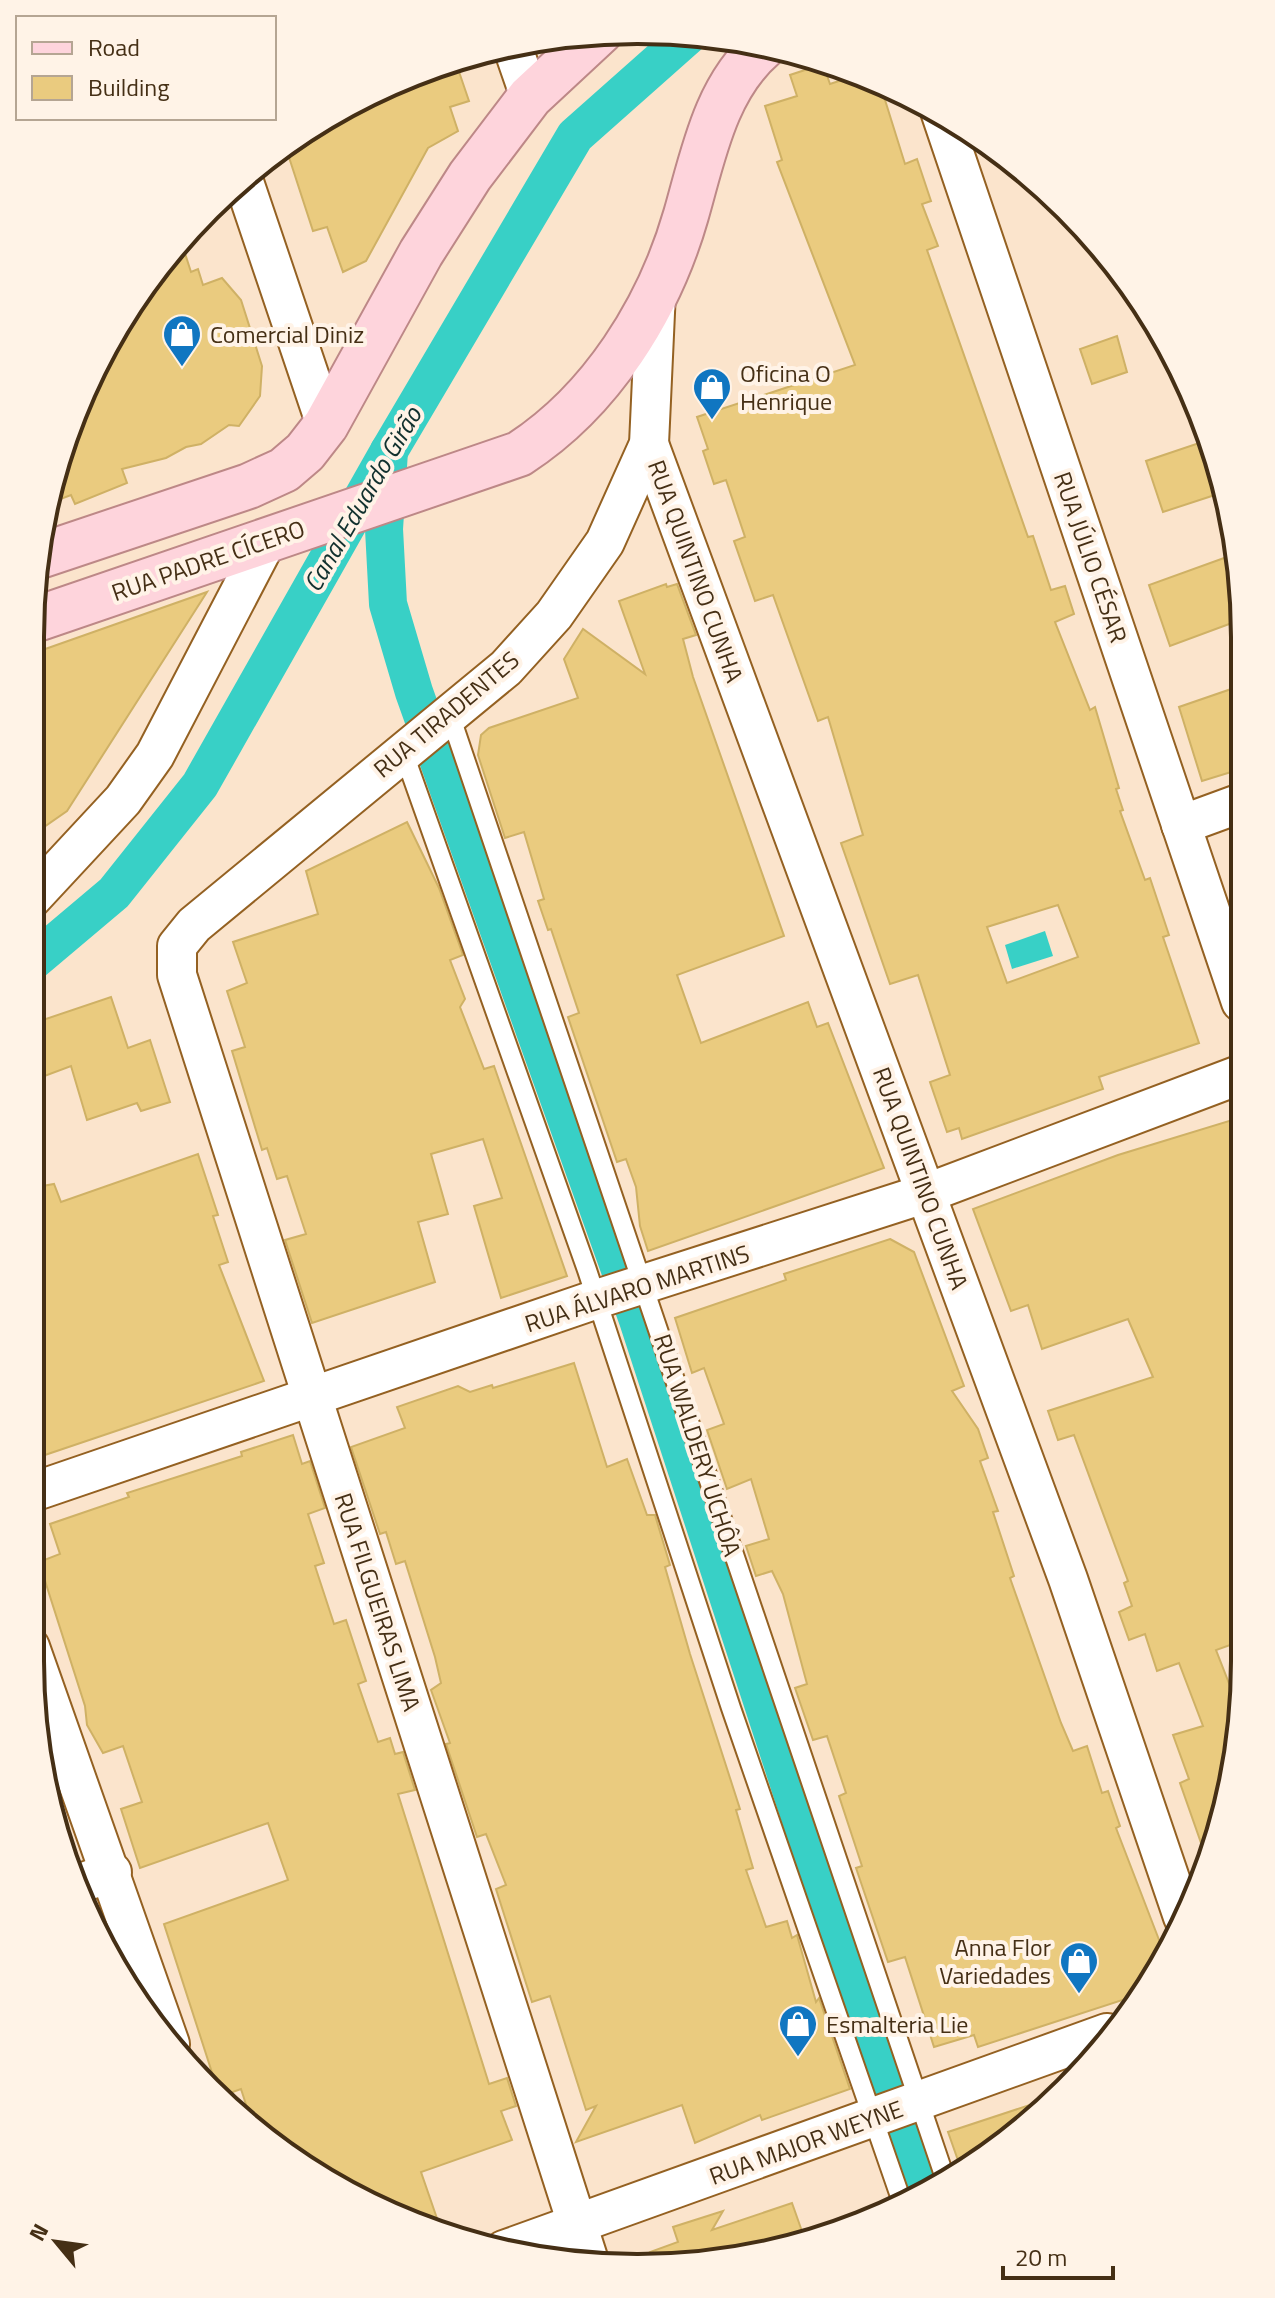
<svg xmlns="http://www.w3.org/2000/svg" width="1275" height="2298" font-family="'Titillium Web',sans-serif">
  <rect width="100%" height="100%" fill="#fbe4cc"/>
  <path fill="#38d0c6" d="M1045,931l8,25 -41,13 -7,-24z"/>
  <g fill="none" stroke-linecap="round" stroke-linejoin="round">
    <g stroke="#38d0c6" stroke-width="38">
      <path d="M389,451l-5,78 4,75 26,88 224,628 247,758 42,108"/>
      <path d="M31,963l83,-70 86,-108 189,-334 186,-315 115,-102"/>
    </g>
  </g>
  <g fill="#eacb7f" stroke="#cfb165" stroke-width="2" fill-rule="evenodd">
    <path d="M455,60l14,41 -19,6 8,24 -30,17 -62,113 -23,11 -16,-45 -14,4 -28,-86 84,-53z"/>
    <path d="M823,64l7,20 30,-10 20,10 25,80 12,-5 14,42 -9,3 16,42 -11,4 101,287 5,-1 18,54 14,-4 9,28 -19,8 35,88 5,-3 24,81 -3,1 7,21 -3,1 25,69 5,-2 19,57 -6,2 36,106 -100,34 4,12 -141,50 -3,-11 -12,4 -17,-50 20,-7 -32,-100 -28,9 -49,-141 22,-8 -35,-118 -10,4 -45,-126 -18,6 -21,-60 11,-4 -19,-57 -12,4 -11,-33 5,-2 -11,-32 158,-52 -78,-203 5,-2 -17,-54 32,-10 -7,-21zM1058,905l20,52 -71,26 -20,-56z"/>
    <path d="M180,238l11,34 7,-3 5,16 19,-7 19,22 21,66 -2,30 -21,30 -10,-1 -28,19 -15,3 -20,11 -44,11 5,14 -52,21 -4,-9 -21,8 12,-60 50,-110z"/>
    <path d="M1117,336l10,36 -35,12 -12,-35z"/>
    <path d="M1211,439l13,53 -61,20 -17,-51z"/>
    <path d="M1238,553l2,67 -70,26 -21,-61z"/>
    <path d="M666,584l1,3 10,-3 19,51 -13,4 10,38 91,259 -107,39 24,68 107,-41 9,25 11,-4 56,145 -236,83 -8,-25 -4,-39 -10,-28 -9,3 -49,-145 11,-4 -28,-84 -3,1 -10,-29 6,-2 -20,-67 -19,6 -27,-83 3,-20 8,-7 89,-30 -14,-39 19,-30 62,45 -26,-73z"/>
    <path d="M207,592l-140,219 -36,25v-182z"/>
    <path d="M1240,686l1,83 -39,12 -23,-74z"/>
    <path d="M407,822l32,66 24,67 -13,5 15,39 -5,8 24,62 10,-3 73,210 -66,22 -27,-92 28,-8 -19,-59 -52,15 17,60 -30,8 17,60 -123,41 -27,-83 21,-6 -19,-58 -10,3 -10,-31 -5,2 -30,-99 13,-4 -18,-56 20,-8 -14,-41 85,-28 -12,-43z"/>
    <path d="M111,997l17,51 22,-8 20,62 -29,9 -4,-8 -50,17 -16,-54 -40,15v-57z"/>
    <path d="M1242,1117l2,523 -28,10 25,64 -17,104 -17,42 -27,-77 9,-4 -16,-44 30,-9 -24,-63 -22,8 -12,-37 -16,6 -10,-28 13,-6 -8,-23 4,-2 -54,-146 -16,5 -10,-29 105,-34 -25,-58 -86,30 -14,-44 -17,6 -38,-102 145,-54z"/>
    <path d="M198,1154l20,61 -5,1 15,46 -9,3 45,116 -234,79 1,-272 23,-4 7,18z"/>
    <path d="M890,1239l24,13 50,134 -12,5 26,38 10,29 -8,3 18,50 -5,1 21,64 -4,2 51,145 12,28 14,-5 15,47 6,-2 12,35 -4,2 50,130 -28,37 -160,52 -4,-12 -40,12 -29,-90 -17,5 -32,-94 6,-2 -23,-70 7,-3 -19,-57 -14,4 -18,-52 12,-4 -24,-90 -11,-23 -16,5 -10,-30 23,-7 -18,-60 -24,10 -20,-59 17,-6 -20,-56 -12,5 -17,-55 111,-38 -2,-6z"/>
    <path d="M574,1363l33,104 20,-8 20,56h8l15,50 -5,2 25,87 50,155 -4,1 17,58 -7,2 20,57 21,-6 5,17 5,-3 19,67 3,-4 31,91 -88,31 -2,-5 -65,28 -13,-38 -106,37 20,-36 -10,4 -36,-114 -18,6 -36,-113 10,-4 -20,-51 -9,3 -31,-93 4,-1 -19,-53 10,-7 -6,-26 -30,-96 -9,3 -10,-32 -6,2 -29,-87 54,-19 -8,-21 61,-21 12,6 22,-7 1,3z"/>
    <path d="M293,1435l9,29 8,-3 15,47 -17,6 16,49 -9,3 19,58 12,-4 20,61 -8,3 20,58 12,-4 5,16 8,-2 12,38 -17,4 91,290 18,-6 9,28 -15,5 11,29 -91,32 20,58 -141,-65 -49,-45 -10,-31 -17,6 -7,-7 -53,-164 124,-44 -20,-57 -128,45 -19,-59 21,-7 -19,-56 -20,7 -16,-28 -2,-19 -46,-144 21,-8 -10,-30 79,-27 -2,-4 115,-37 -1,-4z"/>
    <path d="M1045,2100l2,6 -9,12 -78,48 -12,-34z"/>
    <path d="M792,2203l12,34 -127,30 -23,-3 -4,-12 28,-10 -5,-15 50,-16 -11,19z"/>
  </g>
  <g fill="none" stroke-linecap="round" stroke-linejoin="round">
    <g stroke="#946122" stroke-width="22">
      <g id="service">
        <path d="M450,715l494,1460"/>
        <path d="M403,751l184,519 144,438 171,494"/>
      </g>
    </g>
    <g stroke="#946122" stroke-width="42">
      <g id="minor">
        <path d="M512,45l18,52"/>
        <path d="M940,111l301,891"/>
        <path d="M243,179l83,246"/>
        <path d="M649,444l419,1135 115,338"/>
        <path d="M1181,825l60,-22"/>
        <path d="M31,899l92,-99 32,-45 112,-215"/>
        <path d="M30,1493l570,-195 327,-105 315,-119"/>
        <path d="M30,1647l140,397"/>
        <path d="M78,1884l34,-12"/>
        <path d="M504,2250l603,-217"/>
        <path d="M588,2258l-411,-1283v-29l17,-21 312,-257 48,-53 51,-73 44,-98 7,-153"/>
      </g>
    </g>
    <g stroke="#bd8887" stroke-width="48">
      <g id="primary">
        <path d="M40,556l209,-70 35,-16 21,-18 21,-27 95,-172 49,-77 60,-79 71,-66"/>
        <path d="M31,621l488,-167c82,-53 140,-145 167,-239 17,-59 29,-127 78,-169"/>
      </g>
    </g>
    <use href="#service" stroke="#fff" stroke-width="18"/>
    <use href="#minor" stroke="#fff" stroke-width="38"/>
    <use href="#primary" stroke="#fed4dc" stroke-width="44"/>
  </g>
  <defs>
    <g id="shop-pin" transform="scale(2)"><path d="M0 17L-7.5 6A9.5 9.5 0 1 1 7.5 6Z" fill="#1076c1" stroke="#fff3e7"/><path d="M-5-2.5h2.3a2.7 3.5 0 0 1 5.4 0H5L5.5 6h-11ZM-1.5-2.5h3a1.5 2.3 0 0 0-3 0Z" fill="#fff"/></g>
  </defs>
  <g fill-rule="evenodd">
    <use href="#shop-pin" x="182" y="334"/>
    <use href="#shop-pin" x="712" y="387"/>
    <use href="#shop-pin" x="1079" y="1961"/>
    <use href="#shop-pin" x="798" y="2024"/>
  </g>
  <g text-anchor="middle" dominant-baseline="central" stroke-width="8" stroke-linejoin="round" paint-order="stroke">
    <g font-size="24" fill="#452f15" stroke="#fff3e7" text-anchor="start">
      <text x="210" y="334">Comercial Diniz</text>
      <text x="740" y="373">Oficina O<tspan x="740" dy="28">Henrique</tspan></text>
      <text x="1051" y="1947" text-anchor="end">Anna Flor<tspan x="1051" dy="28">Variedades</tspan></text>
      <text x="826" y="2024">Esmalteria Lie</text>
    </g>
    <g font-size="24" fill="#452f15" stroke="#fff3e7">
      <text transform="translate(1091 557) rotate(71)">RUA JÚLIO CÉSAR</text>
      <text transform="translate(208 560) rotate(-19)">RUA PADRE CÍCERO</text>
      <text transform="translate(696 571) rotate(70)">RUA QUINTINO CUNHA</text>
      <text transform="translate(446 714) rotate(-40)">RUA TIRADENTES</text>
      <text transform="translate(921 1178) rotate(70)">RUA QUINTINO CUNHA</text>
      <text transform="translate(637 1288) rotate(-18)">RUA ÁLVARO MARTINS</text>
      <text transform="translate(698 1445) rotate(72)">RUA WALDERY UCHÔA</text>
      <text transform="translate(378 1602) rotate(72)">RUA FILGUEIRAS LIMA</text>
      <text transform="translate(806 2142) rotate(-20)">RUA MAJOR WEYNE</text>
    </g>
    <g font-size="26" font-style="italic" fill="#11302e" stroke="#fff3e7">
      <text transform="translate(362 499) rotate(-60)">Canal Eduardo Girão</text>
    </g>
  </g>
  <path d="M0 0H1275V2298H0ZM637 44H638A593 593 0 0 1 1231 637V1661A593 593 0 0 1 638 2254H637A593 593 0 0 1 44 1661V637A593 593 0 0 1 637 44Z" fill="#fff3e7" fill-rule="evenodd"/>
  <path fill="none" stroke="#452f15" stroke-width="4" d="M637 44H638A593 593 0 0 1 1231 637V1661A593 593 0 0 1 638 2254H637A593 593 0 0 1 44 1661V637A593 593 0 0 1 637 44Z"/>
  <rect x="16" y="16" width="260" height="104" fill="#fff3e7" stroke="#b5a593" stroke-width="2"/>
  <rect x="32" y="42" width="40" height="12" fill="#fed4dc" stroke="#b5a593" stroke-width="2"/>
  <text x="88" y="56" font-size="24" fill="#452f15">Road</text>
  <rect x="32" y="76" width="40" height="24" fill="#eacb7f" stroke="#b5a593" stroke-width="2"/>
  <text x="88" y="96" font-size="24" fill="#452f15">Building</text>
  <g transform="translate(56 2242) rotate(299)" stroke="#fff3e7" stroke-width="6" paint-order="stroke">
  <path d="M0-6L14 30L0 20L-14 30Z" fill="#452f15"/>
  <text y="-12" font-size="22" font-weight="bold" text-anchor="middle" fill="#452f15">N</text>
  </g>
  <path d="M1003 2266v12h110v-12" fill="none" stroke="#452f15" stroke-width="4"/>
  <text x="1015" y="2266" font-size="24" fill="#452f15" stroke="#fff3e7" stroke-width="6" paint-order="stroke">20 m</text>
</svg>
